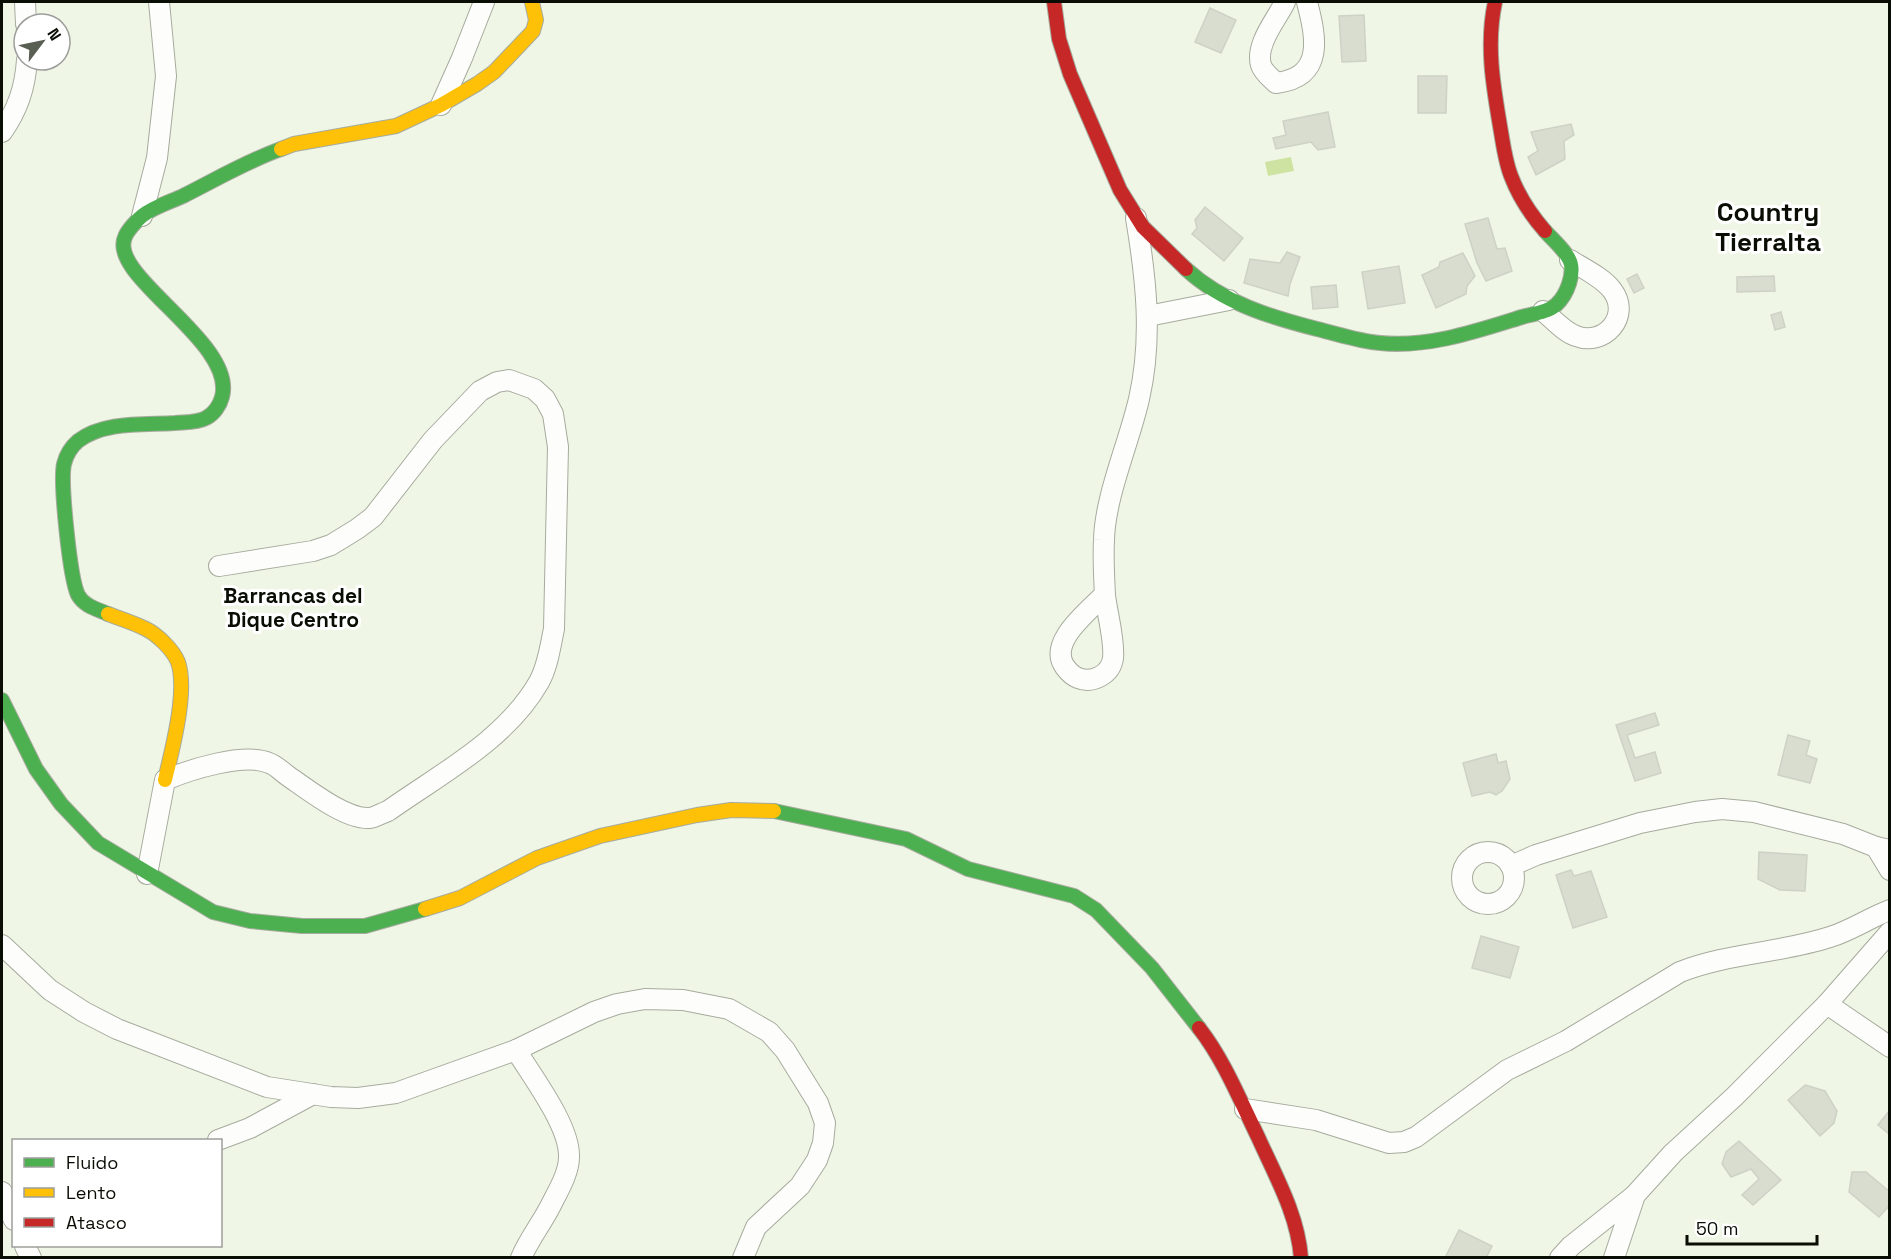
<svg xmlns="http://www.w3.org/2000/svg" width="1891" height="1259" font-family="'Space Grotesk',sans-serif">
  <rect width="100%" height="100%" fill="#f0f6e6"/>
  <path fill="#cee3a1" d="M1291,157l3,14 -26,5 -3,-14z"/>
  <g fill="#d8ddd0" stroke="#cdd2c6" stroke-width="1.5">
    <path d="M1210,8l26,12 -15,33 -26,-11z"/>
    <path d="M1364,15l2,46 -24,1 -3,-46z"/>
    <path d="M1418,76h29l-1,37h-28z"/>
    <path d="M1328,112l7,35 -17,3 -7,-8 -35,7 -3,-11 13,-3 -3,-14z"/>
    <path d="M1571,124l3,11 -10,6 1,18 -29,16 -8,-18 10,-6 -7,-19z"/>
    <path d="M1205,207l38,31 -19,23 -32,-27 5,-6 -2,-8z"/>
    <path d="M1488,218l9,31 8,-1 7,23 -26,10 -9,-18 -12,-39z"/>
    <path d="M1287,252l13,5 -10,27 -2,12 -44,-13 6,-24 30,4z"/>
    <path d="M1463,253l12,23 -8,10 -1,8 -30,14 -14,-33 17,-8 1,-5z"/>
    <path d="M1399,266l6,37 -37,6 -6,-37z"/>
    <path d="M1637,274l7,14 -10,5 -7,-14z"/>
    <path d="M1774,276l1,15 -38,1v-15z"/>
    <path d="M1336,285l2,22 -25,2 -2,-22z"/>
    <path d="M1781,312l4,15 -10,3 -4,-15z"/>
    <path d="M1655,713l4,12 -32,10 8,23 20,-6 6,21 -26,8 -19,-56z"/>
    <path d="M1788,735l22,6 -4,14 11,4 -7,24 -32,-8z"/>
    <path d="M1496,754l2,9 8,-2 4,18 -8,12 -6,4 -6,-3 -18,4 -9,-33z"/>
    <path d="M1759,852l48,3 -2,36 -25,-1 -22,-11z"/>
    <path d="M1571,870l3,6 17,-5 16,46 -34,11 -17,-53z"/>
    <path d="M1481,936l38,11 -9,31 -38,-10z"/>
    <path d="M1805,1085l20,6 12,20 -3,12 -14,13 -32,-36z"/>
    <path d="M1890,1110v25l-12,-10z"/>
    <path d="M1739,1141l42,39 -28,25 -11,-10 17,-16 -8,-10 -20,8 -9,-13 4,-12z"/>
    <path d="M1852,1172h14l24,20v13l-11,12 -30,-25z"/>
    <path d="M1459,1230l33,16 -6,12h-41z"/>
  </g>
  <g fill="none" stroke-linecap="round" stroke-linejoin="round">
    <g stroke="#a6ab9e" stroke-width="22">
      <g id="street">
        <path d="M25,2l1,22"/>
        <path d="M1285,2c-8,17 -30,42 -24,63 2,7 10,13 15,18 49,-6 40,-46 31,-81"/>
        <path d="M441,105l21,-47 22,-56"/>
        <path d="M2,132c16,-23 23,-44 25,-72"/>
        <path d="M142,216l15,-58 9,-82 -7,-74"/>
        <path d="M1543,311c10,8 21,21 33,25 28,11 56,-20 36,-46 -10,-13 -28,-21 -42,-30"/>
        <path d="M1148,316l81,-16"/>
        <path d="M1105,594c-16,17 -58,48 -40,73 3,4 8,9 13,11 15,6 33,-4 35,-20 2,-17 -6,-45 -8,-63 -1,-18 -2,-37 -1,-55 1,-44 25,-97 35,-141 14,-61 7,-121 -3,-181"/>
        <path d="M1876,847l14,23"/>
        <circle cx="1488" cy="878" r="26"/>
        <path d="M1511,866l25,-11 104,-32 55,-11 27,-3 32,3 89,22 33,13 14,3"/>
        <path d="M147,874l18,-94c24,-10 79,-28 104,-17 7,2 13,9 19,13 19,13 58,44 82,42 6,-1 12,-5 18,-7 52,-37 118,-71 151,-129 9,-16 11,-35 15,-53l4,-182 -5,-33 -8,-15 -11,-10 -25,-9 -12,2 -17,9 -47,49 -60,77 -16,12 -26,16 -18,6 -94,15"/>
        <path d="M2,945l48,45 34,22 33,17 150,58 64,10 27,1 38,-5 120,-43 78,-38 23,-8 28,-5 38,1 46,9 40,23 16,18 33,53 7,20 -2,20 -6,17 -17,26 -44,41 -13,31"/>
        <path d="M1827,1004l63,43"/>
        <path d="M516,1050c17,28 54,76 53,107 0,16 -11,34 -18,48 -9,18 -22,34 -30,53"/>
        <path d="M1245,1109l71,11 73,23 15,-1 12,-5 91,-67 59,-29 114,-69c48,-19 101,-19 150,-35 20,-6 39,-19 60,-27"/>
        <path d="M218,1140l32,-12 63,-34"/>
        <path d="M2,1192l12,28"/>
        <path d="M25,1246l6,12"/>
        <path d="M1560,1258l11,-12 64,-51"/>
        <path d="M1614,1258l21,-63 38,-42 61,-56 93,-93 63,-72"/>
      </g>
    </g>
    <g stroke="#a6ab9e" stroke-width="16">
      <g id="fast">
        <path d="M1186,269c37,34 84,48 131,60 21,5 41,12 63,14 48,5 97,-12 142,-26 11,-3 26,-5 34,-12 11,-10 20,-33 13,-46 -5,-10 -16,-19 -24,-28"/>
        <path d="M108,614c-11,-5 -24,-8 -30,-19 -8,-16 -18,-113 -14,-131 2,-8 7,-17 14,-23 26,-20 66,-16 97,-18 10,-1 22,0 31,-5 8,-4 14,-13 16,-21 15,-55 -115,-121 -97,-160 2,-6 12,-17 17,-21 11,-9 28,-14 41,-20 32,-16 64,-35 98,-47"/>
        <path d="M2,700l34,69 25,35 37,39 115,69 37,9 52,5h63l60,-17"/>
        <path d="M774,811l132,28 62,30 106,27 22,14 56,58 47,60"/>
      </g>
    </g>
    <g stroke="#a6ab9e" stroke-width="16">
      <g id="slow">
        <path d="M281,149l13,-5 102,-18 45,-21 36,-21 17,-12 39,-41 3,-11 -4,-18"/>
        <path d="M108,614c13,5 26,9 38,15 12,6 27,21 32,33 10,29 -6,88 -13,118"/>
        <path d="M425,909l35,-11 77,-40 63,-22 97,-21 34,-5 43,1"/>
      </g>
    </g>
    <g stroke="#a6ab9e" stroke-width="16">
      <g id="jam">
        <path d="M1054,2l5,37 11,35 50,116 23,37 43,42"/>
        <path d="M1495,2c-9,42 -2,83 5,124 3,17 5,35 11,50 8,21 20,39 34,55"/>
        <path d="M1199,1028c25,32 41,72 59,109 17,38 40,78 43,121"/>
      </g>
    </g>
    <use href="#street" stroke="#fdfefb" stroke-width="20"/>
    <use href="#fast" stroke="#4caf50" stroke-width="14"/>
    <use href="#slow" stroke="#ffc107" stroke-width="14"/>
    <use href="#jam" stroke="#c62828" stroke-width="14"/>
  </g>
  <g text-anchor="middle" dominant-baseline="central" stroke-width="6" stroke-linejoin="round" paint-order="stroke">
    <g font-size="21" font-weight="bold" fill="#090d04" stroke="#fff">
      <text x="293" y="595">Barrancas del<tspan x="293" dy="24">Dique Centro</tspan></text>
    </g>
    <g font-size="26" font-weight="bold" fill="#090d04" stroke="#fff">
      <text x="1768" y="212">Country<tspan x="1768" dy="30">Tierralta</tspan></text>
    </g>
  </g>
  <rect width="1891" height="1259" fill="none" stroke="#090d04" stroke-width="6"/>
  <rect x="12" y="1139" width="210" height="108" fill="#ffffff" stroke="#9d9e9b" stroke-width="1.5"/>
  <rect x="24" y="1158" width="30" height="9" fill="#4caf50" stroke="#9d9e9b" stroke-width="1.5"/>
  <text x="66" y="1169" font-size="18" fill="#090d04">Fluido</text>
  <rect x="24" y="1188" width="30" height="9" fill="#ffc107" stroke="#9d9e9b" stroke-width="1.5"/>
  <text x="66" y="1199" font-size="18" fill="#090d04">Lento</text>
  <rect x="24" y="1218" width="30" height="9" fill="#c62828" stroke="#9d9e9b" stroke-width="1.5"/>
  <text x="66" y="1229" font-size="18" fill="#090d04">Atasco</text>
  <g transform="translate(42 42) rotate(58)"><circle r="28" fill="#ffffff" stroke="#9d9e9b" stroke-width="1.5"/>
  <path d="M0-4.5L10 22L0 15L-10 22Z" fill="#5a5f53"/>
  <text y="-9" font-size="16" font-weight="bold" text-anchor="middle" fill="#090d04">N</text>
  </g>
  <path d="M1687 1235v9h130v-9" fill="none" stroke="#090d04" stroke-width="3"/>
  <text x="1696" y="1235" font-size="18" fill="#090d04" stroke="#ffffff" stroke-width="4.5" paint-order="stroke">50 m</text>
</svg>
